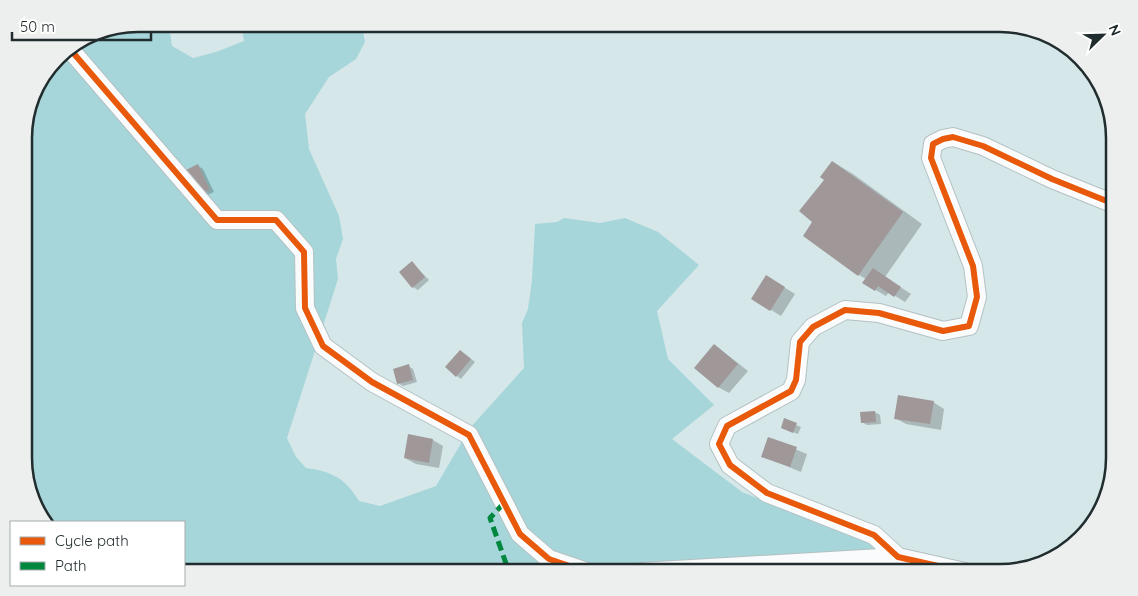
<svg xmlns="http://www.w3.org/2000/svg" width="1138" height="596" font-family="Quicksand,sans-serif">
  <rect width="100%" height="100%" fill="#d5e7e8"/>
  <path fill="#a6d6da" d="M139,24h30l3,22 21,12 23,-6 28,-11 -3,-17h50l21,8 20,-8 30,2 3,16 -9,17 -27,18 -24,37 4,35 30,67 4,23 -7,20 2,20 -51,159 9,19 10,11c27,4 39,10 53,33l21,5 56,-20 34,-58 54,-60 -2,-45 6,-14 4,-29 3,-56 22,-2 7,-4 36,5 25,-5 33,14 41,33 -42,46 11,48 46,46 -42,34 70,53 135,53 9,27h-702v-50h-139l-20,-49 -1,-342 12,-43 27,-36 32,-20z"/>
  <g fill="#0003">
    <path d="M833,162l20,12 69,50 -37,53 26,17 -6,8 -16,-10 -3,4 -22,-13 2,-4 -7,-4 -45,-53z"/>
    <path d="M198,166l5,3 11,23 -11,5z"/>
    <path d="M412,263l17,17 -11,10 -5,-3z"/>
    <path d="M766,276l29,18 -14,22 -28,-17z"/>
    <path d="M715,345l33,26 -19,22 -11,-6z"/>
    <path d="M465,354l10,8 -14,17 -4,-3z"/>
    <path d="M408,366l5,3 4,13 -14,4 -5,-3z"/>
    <path d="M933,402l11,7 -3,21 -35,-6 -11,-6z"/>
    <path d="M875,412l5,3 1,9 -14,1 -5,-3z"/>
    <path d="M796,425l5,2 -3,7 -11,-4z"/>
    <path d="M768,438l39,16 -6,18 -39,-16z"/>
    <path d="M433,440l10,6 -4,22 -23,-4 -11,-6z"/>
  </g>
  <g fill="#9f9798">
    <path d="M832,161l71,51 -45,64 -55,-40 9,-14 -13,-11 25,-31 -4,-3z"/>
    <path d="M198,164l12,26 -13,5 -11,-25z"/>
    <path d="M412,261l13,16 -13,11 -13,-16z"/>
    <path d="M873,268l28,19 -7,10 -16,-11 -3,5 -13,-8z"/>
    <path d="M766,275l19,12 -15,24 -19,-12z"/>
    <path d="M714,344l24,20 -20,24 -24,-20z"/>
    <path d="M460,350l11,9 -15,18 -11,-10z"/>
    <path d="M409,364l4,16 -16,4 -4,-15z"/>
    <path d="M898,395l36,6 -4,23 -36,-5z"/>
    <path d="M875,411l1,11 -15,1 -1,-11z"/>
    <path d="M784,418l13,5 -4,10 -12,-5z"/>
    <path d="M408,434l25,5 -4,24 -25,-5z"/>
    <path d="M768,437l29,10 -7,20 -29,-10z"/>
  </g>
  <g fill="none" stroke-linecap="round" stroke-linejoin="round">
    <g stroke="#b4c1c2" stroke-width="20">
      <g id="street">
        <path d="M69,48l148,172h59l28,32 1,56 18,38 49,36 97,53 51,99 29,25 38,13"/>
        <path d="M641,572l257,-15"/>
        <path d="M965,572l-67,-15 -24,-22 -107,-42 -37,-28 -11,-21 8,-18 64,-35 5,-11 4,-38 13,-15 32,-17 34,3 64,18 26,-5 8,-29 -4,-31 -42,-108 2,-14 10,-5 10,-2 30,9 69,33 62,25"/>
      </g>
    </g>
    <use href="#street" stroke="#f9fbfc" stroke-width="18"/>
    <path stroke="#00873e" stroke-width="5" stroke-dasharray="10 5" stroke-linecap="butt" d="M504,503l-14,15 19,54"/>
    <g stroke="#fff" stroke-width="9">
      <g id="cycleway">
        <path d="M69,48l148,172h59l28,32 1,56 18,38 49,36 97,53 51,99 29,25 38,13"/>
        <path d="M965,572l-67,-15 -24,-22 -107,-42 -37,-28 -11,-21 8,-18 64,-35 5,-11 4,-38 13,-15 32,-17 34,3 64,18 26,-5 8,-29 -4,-31 -42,-108 2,-14 10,-5 10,-2 30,9 69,33 62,25"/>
      </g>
    </g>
    <use href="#cycleway" stroke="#e8590c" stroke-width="6"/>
  </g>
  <path d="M0 0H1138V596H0ZM138 32H1000A106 106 0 0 1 1106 138V458A106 106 0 0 1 1000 564H138A106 106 0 0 1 32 458V138A106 106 0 0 1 138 32Z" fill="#edeeee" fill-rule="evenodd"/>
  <path fill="none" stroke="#202c2d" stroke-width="2.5" d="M138 32H1000A106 106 0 0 1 1106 138V458A106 106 0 0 1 1000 564H138A106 106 0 0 1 32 458V138A106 106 0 0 1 138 32Z"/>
  <rect x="10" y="521" width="175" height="65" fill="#ffffff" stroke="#a6abab"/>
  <rect x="20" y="537" width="25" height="8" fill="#e8590c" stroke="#a6abab"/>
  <text x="55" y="546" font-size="15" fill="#202c2d">Cycle path</text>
  <rect x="20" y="562" width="25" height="8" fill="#00873e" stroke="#a6abab"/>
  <text x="55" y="571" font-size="15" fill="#202c2d">Path</text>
  <g transform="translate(1103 35) rotate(67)" stroke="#ffffff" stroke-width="4" paint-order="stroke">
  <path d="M0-4L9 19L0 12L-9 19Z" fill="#202c2d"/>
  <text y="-8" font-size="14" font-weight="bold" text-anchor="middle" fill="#202c2d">N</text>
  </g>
  <path d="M12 32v8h139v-8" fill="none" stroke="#202c2d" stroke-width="2.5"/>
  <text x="20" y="32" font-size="15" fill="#202c2d" stroke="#ffffff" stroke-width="4" paint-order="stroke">50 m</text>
</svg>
